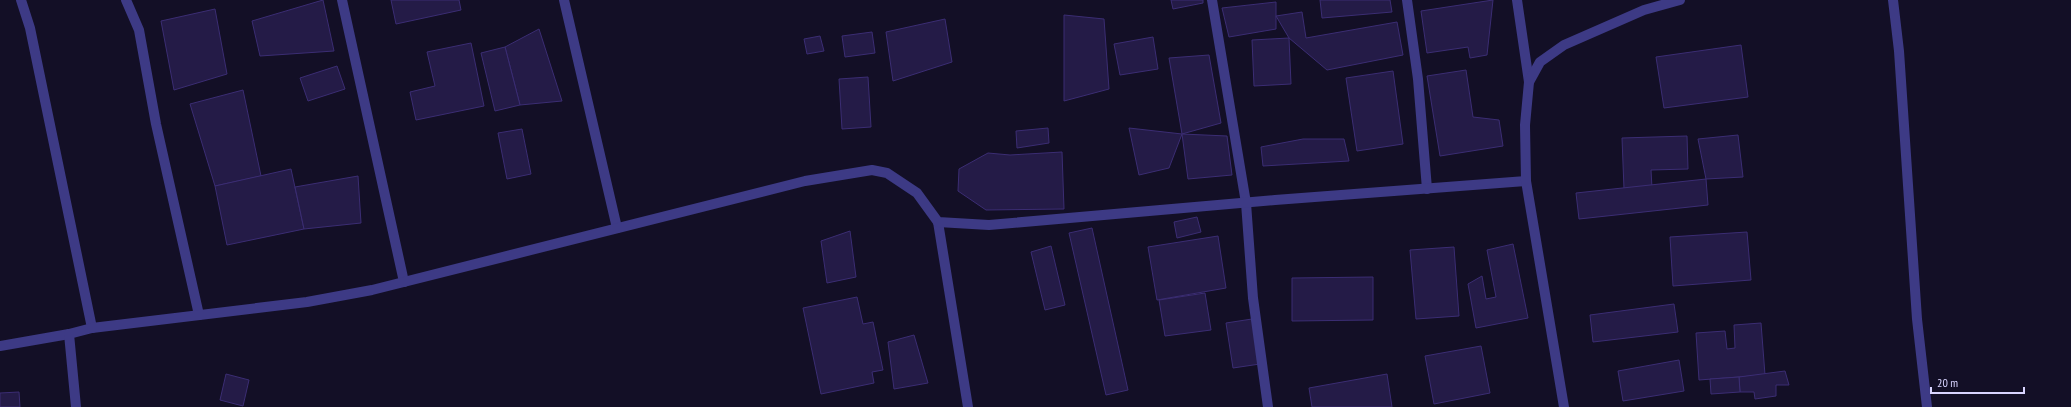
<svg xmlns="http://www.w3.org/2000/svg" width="2071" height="407" font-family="'PT Sans Narrow',sans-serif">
  <rect width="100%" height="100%" fill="#130f26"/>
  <g fill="#241b47" stroke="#3b2d73">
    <path d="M323,0l11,51 -74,5 -8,-35z"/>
    <path d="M391,0h68l2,10 -65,14z"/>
    <path d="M1171,0h32v3l-30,6z"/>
    <path d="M1320,0h70l2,12 -70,6z"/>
    <path d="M1493,0l-6,55 -17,3 -2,-11 -41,6 -6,-42z"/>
    <path d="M1276,2v27l-47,8 -7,-29z"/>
    <path d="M215,9l12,65 -53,16 -13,-69z"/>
    <path d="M1302,12l4,26 91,-16 6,33 -76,15 -38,-32 -13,-22z"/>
    <path d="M1064,15l40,4 5,70 -45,12z"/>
    <path d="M945,19l7,43 -59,19 -7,-49z"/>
    <path d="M539,29l23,72 -42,4 -15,-58z"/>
    <path d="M872,32l3,21 -30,4 -3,-21z"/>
    <path d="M820,36l4,15 -17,3 -3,-15z"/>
    <path d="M1153,37l5,32 -38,6 -6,-31z"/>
    <path d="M1289,38l2,46 -37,2 -2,-46z"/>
    <path d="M471,43l13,63 -68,14 -6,-28 25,-6 -8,-34z"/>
    <path d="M1741,45l7,52 -84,11 -8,-51z"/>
    <path d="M505,47l15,58 -25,6 -14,-58z"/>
    <path d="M1209,55l12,68 -39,11 -13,-76z"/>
    <path d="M337,66l8,23 -37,12 -8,-23z"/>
    <path d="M1466,70l7,47 26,3 4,26 -63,10 -13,-80z"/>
    <path d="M1393,71l10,73 -46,7 -11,-73z"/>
    <path d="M868,77l3,50 -29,2 -3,-50z"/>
    <path d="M243,90l18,86 -46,10 -25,-82z"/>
    <path d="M1048,128l1,15 -32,5 -1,-17z"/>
    <path d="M1129,128l53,6 -13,34 -30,7z"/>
    <path d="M522,129l9,45 -24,5 -9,-46z"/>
    <path d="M1182,134l45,2 5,39 -44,4z"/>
    <path d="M1738,135l5,42 -37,2 -8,-40z"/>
    <path d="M1687,136l1,33 -37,1 1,18 -28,1 -2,-51z"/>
    <path d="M1303,139h41l5,22 -86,5 -2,-19z"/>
    <path d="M1062,152l2,57 -78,1 -28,-19 1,-22 29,-16 22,2z"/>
    <path d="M291,169l13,60 -77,16 -12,-59z"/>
    <path d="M358,176l3,47 -57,6 -9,-42z"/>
    <path d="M1706,179l2,26 -129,14 -3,-26z"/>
    <path d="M1197,217l4,15 -24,6 -3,-16z"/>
    <path d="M1092,228l36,162 -22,5 -37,-162z"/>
    <path d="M850,231l6,46 -29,6 -6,-42z"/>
    <path d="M1747,232l4,48 -78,6 -3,-49z"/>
    <path d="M1218,236l8,52 -69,12 -9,-53z"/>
    <path d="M1513,244l15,74 -52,10 -8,-44 14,-8 4,23 10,-2 -9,-47z"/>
    <path d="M1051,246l14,59 -20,5 -14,-58z"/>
    <path d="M1454,247l5,69 -43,3 -6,-69z"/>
    <path d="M1373,277v43l-81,1v-43z"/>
    <path d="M1205,293l6,37 -46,6 -6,-36z"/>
    <path d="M857,297l6,27 10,-2 10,48 -11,2 2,11 -53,11 -18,-86z"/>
    <path d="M1674,304l4,28 -85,10 -3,-27z"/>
    <path d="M1252,319l8,45 -27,4 -7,-45z"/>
    <path d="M1761,323l4,52 -66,5 -3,-47 29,-2 2,18 8,-1 -1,-23z"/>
    <path d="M914,335l14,48 -34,6 -6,-47z"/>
    <path d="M1481,346l9,47 -56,11 -9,-48z"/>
    <path d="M1679,360l5,31 -61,10 -5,-30z"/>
    <path d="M1785,371l4,14h-13v11l-21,3 -1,-7h-14l-1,-15z"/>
    <path d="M226,374l23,6 -6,26 -23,-6z"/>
    <path d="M1387,374l5,33h-80l-3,-19z"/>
    <path d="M1739,377l1,15 -29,2 -1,-15z"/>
    <path d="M19,392l1,15h-20v-14z"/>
  </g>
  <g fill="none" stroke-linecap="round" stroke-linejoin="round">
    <g stroke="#3d3a85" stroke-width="10">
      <path d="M21,0l9,28 62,300"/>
      <path d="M126,0l13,30 17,94 43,191"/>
      <path d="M342,0l62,282"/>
      <path d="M564,0l53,228"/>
      <path d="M1212,0l34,203 7,95 15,109"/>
      <path d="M1407,0l11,79 9,110"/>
      <path d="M1517,0l12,82"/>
      <path d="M1893,0l6,51 18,268 10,88"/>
      <path d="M938,222l30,185"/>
      <path d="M0,346l69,-12"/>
      <path d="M76,407l-7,-73 23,-6 215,-26 65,-12 433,-109 67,-11 15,3 30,20 21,29 51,3 286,-25 251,-19"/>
      <path d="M1564,407l-38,-226 -1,-56 4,-43 11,-20 24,-17 80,-35 36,-10"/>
    </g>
  </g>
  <path d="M1931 387v6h93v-6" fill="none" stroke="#d9d4ff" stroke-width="2"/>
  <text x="1937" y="387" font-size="12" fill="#d9d4ff" stroke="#130f26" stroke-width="3" paint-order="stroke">20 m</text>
</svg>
